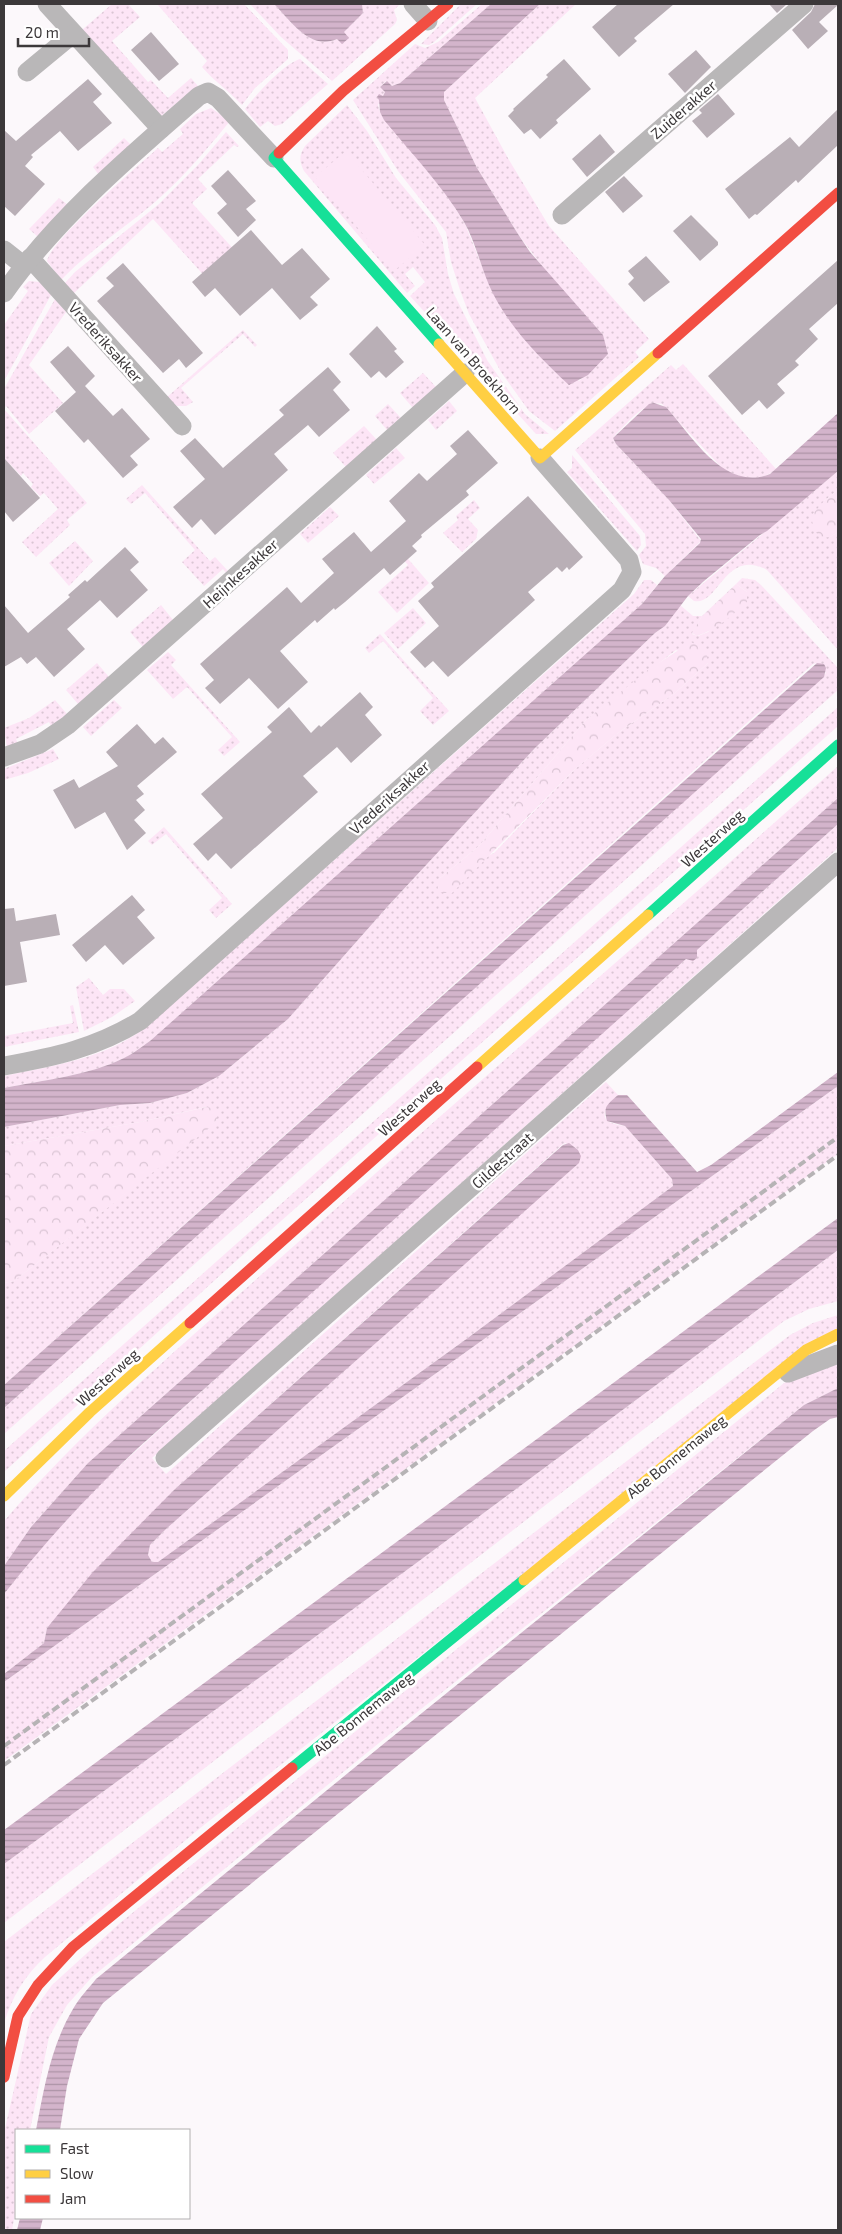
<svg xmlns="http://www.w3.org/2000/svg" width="842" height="2234" font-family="'Exo 2',sans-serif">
  <defs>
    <pattern id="grass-dots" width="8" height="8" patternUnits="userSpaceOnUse" patternTransform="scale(1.25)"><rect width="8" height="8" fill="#fde5f6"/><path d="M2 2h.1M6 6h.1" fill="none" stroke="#dac5d4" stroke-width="1.8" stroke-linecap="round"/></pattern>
    <pattern id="forest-crowns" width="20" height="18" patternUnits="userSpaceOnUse" patternTransform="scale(1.25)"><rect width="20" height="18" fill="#fde5f6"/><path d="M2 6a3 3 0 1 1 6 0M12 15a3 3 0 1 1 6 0" fill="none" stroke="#dac5d4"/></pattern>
    <pattern id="water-rules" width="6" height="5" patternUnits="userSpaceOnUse" patternTransform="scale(1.25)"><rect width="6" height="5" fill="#d3b4cb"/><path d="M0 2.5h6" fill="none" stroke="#ac93a6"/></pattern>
  </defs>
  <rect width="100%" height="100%" fill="#fcf8fb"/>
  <g fill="url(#grass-dots)" fill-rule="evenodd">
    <path d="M112,4h16l12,13 -28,24 36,41 3,-2 17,18 23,-20 7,8 -38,31 -78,-87z"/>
    <path d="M157,4h87l44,46v9l-33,29 -13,17c-13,-14 -28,-24 -40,-38l5,-6z"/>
    <path d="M250,4h24c17,17 36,47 63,35l26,-26 -1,-9 37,1 -5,5 3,10 -2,4 -63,57 -51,-44z"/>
    <path d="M461,4h16l-43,38 -5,3 -8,-1z"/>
    <path d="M482,4h9l-91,79 -8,3 -6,-5 -6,6 5,5 -7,13 2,7 69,86 16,26 25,62 89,95 29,-27 -90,-120 -41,-66 -33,-68v-8l96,-88h36l-101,94 34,62 40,66 100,113 -14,13 4,5 -84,74 -26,-20 -28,-39 -32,-58 -9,-24 -9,-28 -5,-30 -48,-61 -45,-71 62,-56 10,4 13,-6z"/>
    <path d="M300,59l28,25 -46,40 -7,2 -7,-5 -8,6 -15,-18c12,-15 37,-44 55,-50z"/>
    <path d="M347,105l20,26 29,47 39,47 7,13 6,36 6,20 33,66 38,54 24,20h-13l-126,-138 15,-14 -12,-15 -8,7 10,12 -8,7 -103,-122c-5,-10 -5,-16 1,-25z"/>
    <path d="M211,108l19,13c-26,32 -54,65 -87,91 -28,22 -57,42 -82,68l-14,-19c4,-21 91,-95 111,-113l4,4 21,-18 -3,-5 16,-15z"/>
    <path d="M226,132l13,14 -2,1 -3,-2 -36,34 9,10 -15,14 45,50 -19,38 -65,-72 -80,75 -9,-10 11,-12 84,-68 39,-39z"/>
    <path d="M124,138l8,8 -33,29 -6,-8z"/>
    <path d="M59,198l9,7 -30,32 -9,-8z"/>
    <path d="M29,281l11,1 11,13 -47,86v-56l24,-34 -5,-4z"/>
    <path d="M55,299l11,13 -37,53 34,38 -34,31 -23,-28 -2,3 83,94 -20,17 3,5 -34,32 -14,-15 36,-33 -14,-16 -4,3 -9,-9 2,-3 -10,-11 -2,3 -11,-12 -6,5v-80z"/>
    <path d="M243,330l14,15 -2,2 -12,-13 -62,54 12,14 -7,4h-9l-11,-8z"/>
    <path d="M683,364l93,105c-16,14 -35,9 -52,1l-62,-66c-17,-4 -34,19 -46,30l-3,4 3,6 53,56 32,41 -36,35 -9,-8 -13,-4 -4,-9 7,-9 -1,-12 -70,-84 96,-85 5,5z"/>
    <path d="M423,373l13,14 -23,21 -13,-15z"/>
    <path d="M449,401l8,10 -21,19 -8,-10z"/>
    <path d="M388,404l13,14 -14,12 -12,-14z"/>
    <path d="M364,426l13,14 -31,27 -13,-14z"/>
    <path d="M396,448l9,10 -31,26 -8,-9z"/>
    <path d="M572,455l68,81 1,9 -4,6 -70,-79 5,-4z"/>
    <path d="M838,471v19l-14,11 6,36 8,-5v118l-71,-80c-42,-23 -48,36 -73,31l-6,-5z"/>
    <path d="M142,485l68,76 5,-4 13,14 -2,2 -3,-4 -19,17 -22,-24 13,-12 -50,-57 -14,11 -5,-5z"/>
    <path d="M474,500l6,8 -12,11 10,11 -2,9 -14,13 -19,-19 15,-13 -2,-4z"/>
    <path d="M330,507l9,9 -31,27 -8,-9z"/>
    <path d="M389,537l40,46 -32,30 -19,-21 30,-27 -22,-25z"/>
    <path d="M75,541l18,20 -24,25 -20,-23z"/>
    <path d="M742,578l13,2 6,5 77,83v22l-834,744v-26l822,-735 -9,-10 -4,1 -809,721v-102l10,-2 197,-155 6,-7 -11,-12 -66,15 -136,24v-19l116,-22 30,-2 37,-10 32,-17 69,-57 100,-113 147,-158 120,-115 10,-7 15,-21 13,11h9l-10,18 6,2 10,-4 39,-40 -11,-8zM676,650l32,13 -33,30 -57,40 -44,37 -80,83 -55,26 40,-33 107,-126z"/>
    <path d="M644,580h7l6,5 -15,19 -492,437c-9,6 -17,13 -26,17 -37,18 -80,22 -120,30v-12c51,-11 96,-16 140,-47l490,-435z"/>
    <path d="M161,605l12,15 -30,27 -13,-15z"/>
    <path d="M413,608l13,15 -28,26 -14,-16z"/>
    <path d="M380,634l69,77 -16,14 -13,-14 13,-13 -50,-57 -14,12 -4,-5z"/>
    <path d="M168,652l8,8 -5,5 69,77 -16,14 -6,-6 14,-13 -45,-50 -14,12 -26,-29z"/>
    <path d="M97,663l12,14 -31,27 -12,-14z"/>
    <path d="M55,700l12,14 -16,12 -2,-4 -33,17 2,5 -11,4 -3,-20 25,-10z"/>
    <path d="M114,700l8,8 -31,28 -8,-9z"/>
    <path d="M838,707v19l-612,544 -222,202v-21z"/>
    <path d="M53,749l6,10 -31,14 -24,7v-11z"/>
    <path d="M838,766v32l-750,665 -57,64 -27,39v-45c90,-104 197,-192 300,-284 177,-158 357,-312 534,-471z"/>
    <path d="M838,824v24l-686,610 14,16 440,-392 12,13c-17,16 -21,28 7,31l47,53 1,7 -208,154 -307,222h-6l-4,-7 2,-10 16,-16 412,-366 -12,-20 -3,1 -388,345 -128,139 -3,15 -40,31v-80l32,-41 66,-71 262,-238 322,-285 11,-1v-8z"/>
    <path d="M164,827l68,77 -16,14 -7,-8 13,-12 -56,-64 -14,11 -4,-4z"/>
    <path d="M89,978l14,17 7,-6h14l11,12 -23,16 -28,14 -8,-44z"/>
    <path d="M73,1005l6,27 -75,15v-11l69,-13 -3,-17z"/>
    <path d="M838,1086v68l-834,607v-79z"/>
    <path d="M838,1250v51l-29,8 -25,12 -780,602v-59l411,-300z"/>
    <path d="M838,1315v13l-634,497 -159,132c-20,18 -33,40 -41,66v-81l786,-607 23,-12z"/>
    <path d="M838,1360v28l-34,17 -398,316 -314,256 -25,28 -18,32 -19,93h-14v78l-4,22h-8v-97l27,-119 21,-29 68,-62 664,-540z"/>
  </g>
  <g fill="url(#forest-crowns)">
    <path d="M838,490v42l-8,5 -9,1 -7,-8 -3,-14 13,-15z"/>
    <path d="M736,584l11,8v10c-16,14 -29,27 -50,34l-5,-3 10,-17z"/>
    <path d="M691,642l15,8 2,13 -33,30 -57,40 -44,37 -122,123h-15l2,-14 40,-33 107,-126 62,-50z"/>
    <path d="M207,1107l5,1 5,4v7l-5,7 -198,155 -10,2v-137l136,-24z"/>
  </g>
  <path fill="#fde5f6" d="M346,151l79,94 -31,26 -79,-94z"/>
  <g fill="url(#water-rules)">
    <path d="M274,4h88l1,9 -19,19 5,6 -7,6 -5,-5c-27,12 -46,-18 -63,-35z"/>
    <path d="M491,4h49l-96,88v8l33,68 41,66 12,18 73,83 5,19 -20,21 -19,10c-31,-29 -63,-61 -80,-100 -9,-21 -14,-44 -25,-63 -22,-37 -53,-69 -80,-102l-4,-8 -1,-12 -2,-3 2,-3 4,2 2,-4 -5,-5 7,-6 5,5 8,-3z"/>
    <path d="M654,403l12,4c26,29 58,85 104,67l68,-61v58l-71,60 -7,4 -56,46 -16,15 -23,30 -10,7 -120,115 -147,158 -100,113 -69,57 -32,17 -37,10 -30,2 -116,22v-39c40,-8 83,-12 120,-30 9,-4 17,-11 26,-17l492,-437 23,-28 35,-33 1,-4 -32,-39 -53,-56 -3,-6 36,-34z"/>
    <path d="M817,663l7,1 2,4 -2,9 -820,731v-23z"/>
    <path d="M838,798v26l-141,126v8l-4,3 -7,-2 -548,489c-49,46 -93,94 -134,146v-28l27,-39 57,-64z"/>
    <path d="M838,1072v14l-834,596v-8l40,-31 3,-15 45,-55 83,-84 388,-344 6,-2 9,7 3,6 -2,7 -413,366 -16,16 -2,10 4,7h6l307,-222 208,-154 -1,-7 -47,-53 -18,-5c-4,-15 0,-16 11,-26h9l70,77 14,-7z"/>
    <path d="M838,1218v32l-423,314 -411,300v-34z"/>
    <path d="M838,1388v29l-8,2 -17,12 -710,572 -24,36 -12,47 -7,44h-24c8,-42 15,-84 37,-121 6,-11 16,-21 23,-30l285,-233 423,-341z"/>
    <path d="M20,2218h23l-3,12h-23z"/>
  </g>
  <g fill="#b9afb6">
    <path d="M618,4h56l-40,34 3,3 -18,16 -27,-30z"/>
    <path d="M769,4h18l-10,9z"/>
    <path d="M815,4l23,1 -19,17 9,9 -20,18 -16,-19 19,-18z"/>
    <path d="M151,32l28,32 -20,17 -28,-31z"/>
    <path d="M696,50l15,17 -26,26 -17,-19z"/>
    <path d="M564,59l27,30 -35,31 2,3 -18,16 -9,-10 -7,5 -16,-18 6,-6 -1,-1 35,-32 -2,-2z"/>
    <path d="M88,79l14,15 -9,8 19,21 -34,28 -18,-20 -29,24 2,2 -8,9 20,18 -30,32 -11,-10v-76l12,11z"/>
    <path d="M718,94l17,20 -28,24 -15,-17 10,-8 -3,-3z"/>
    <path d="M838,109v36l-40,38 -2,-3 -39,35 -2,-1 -6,5 -24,-30 65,-52 9,10z"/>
    <path d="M600,134l15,18 -28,25 -15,-18z"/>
    <path d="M228,170l28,31 -10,8 10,11 -18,17 -21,-24 10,-9 -16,-18z"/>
    <path d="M624,176l19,20 -20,17 -18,-21z"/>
    <path d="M691,215l27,27v3l-18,16 -27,-30z"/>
    <path d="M251,230l31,35 20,-17 28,31 -20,18 8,8 -18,15 -28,-32 -32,28 -25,-28 -10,9 -13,-15z"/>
    <path d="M646,256l24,26 -26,20 -16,-18 6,-6 -6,-7z"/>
    <path d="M838,260v43l-29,26 9,10 -23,22 4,4 -22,19 8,9 -18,16 -8,-9 -17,15 -34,-39z"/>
    <path d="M123,263l80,90 -17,15 -7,-9 -16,14 -66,-72 17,-15 -8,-8z"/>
    <path d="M377,326l20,23 -3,2 10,11 -18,16 -7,-7 -8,7 -22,-24z"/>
    <path d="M68,346l27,30 -10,10 28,30 9,-8 28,31 -20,17 8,9 -15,13 -35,-39 -4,4 -29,-32 21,-19 -26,-30z"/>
    <path d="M328,367l13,15 -8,8 17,20 -31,27 -11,-12 -34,29 14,16 -73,65 -14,-16 -9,9 -19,-21 32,-28 -25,-28 15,-13 28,30 61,-53 -5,-5z"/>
    <path d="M468,430l30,33 -32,28 3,4 -48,40 1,2 -10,9 5,5 -27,24 -6,-7 -39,34 -10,8 -1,-2 -17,15 -2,-3 -35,31 28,31 -30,27 -29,-31 -29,26 -15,-16 9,-8 -14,-16 87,-77 14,16 33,-30 -12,-14 32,-27 17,20 35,-31 -17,-20 30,-28 8,8 30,-27 -7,-8z"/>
    <path d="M4,458l36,40 -27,24 -9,-11z"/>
    <path d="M528,496l55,61 -14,13 -2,-3 -5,5 -5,-5 -29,25 7,8 -87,77 -15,-16 -8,7 -15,-16 29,-26 -21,-25 16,-14 -3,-4z"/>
    <path d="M125,547l14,15 -9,8 18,20 -31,28 -17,-18 -33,29 18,20 -31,28 -18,-20 -9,7 -6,-7 -17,10v-62l24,28 42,-36 -2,-2 17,-15 2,2z"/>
    <path d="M360,692l13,15 -8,8 17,20 -31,28 -14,-16 -34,29 15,16 -87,77 -15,-16 -8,8 -15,-17 30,-26 -22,-24 71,-62 -5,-5 22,-20 22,26 8,-8 2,2z"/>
    <path d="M137,724l18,20 8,-7 14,15 -40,34 7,8 -8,6 9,10 -11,10 12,13 -19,17 -22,-38 -30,17 -22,-39 21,-11 5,9 39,-22 -12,-14z"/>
    <path d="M132,895l13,15 -8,7 18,21 -32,27 -18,-20 -19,17 -14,-17z"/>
    <path d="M14,908l2,13 40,-7 4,21 -40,7 7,40 -23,4v-77z"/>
  </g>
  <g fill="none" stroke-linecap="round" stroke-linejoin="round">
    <g stroke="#b9b7b8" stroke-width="19">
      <path d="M47,4l114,125"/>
      <path d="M413,4l15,17"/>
      <path d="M27,72l46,-38"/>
      <path d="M562,215l242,-211"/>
      <path d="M4,250l19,15"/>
      <path d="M30,258l152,168"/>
      <path d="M4,293c53,-75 126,-137 195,-197l9,-4 10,6 56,60"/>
      <path d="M4,757l36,-13 28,-19 397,-352"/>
      <path d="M4,1066c50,-9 92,-18 136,-45l482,-431 10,-18 -3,-12 -89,-102"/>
      <path d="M788,1373l50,-19"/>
      <path d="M165,1458l673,-596"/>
    </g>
    <g stroke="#16e098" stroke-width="11">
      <path d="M279,153l-5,5 165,186"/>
      <path d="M648,915l190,-170"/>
      <path d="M292,1768l232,-188"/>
    </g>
    <g stroke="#ffcf43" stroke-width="11">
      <path d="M439,344l101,114 118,-105"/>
      <path d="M477,1067l171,-152"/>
      <path d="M4,1496l86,-84 100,-89"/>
      <path d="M524,1580l282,-230 32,-16"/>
    </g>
    <g stroke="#f24e42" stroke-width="11">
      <path d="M279,153l64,-62 105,-87"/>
      <path d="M658,353l180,-160"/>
      <path d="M190,1323l287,-256"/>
      <path d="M4,2077l14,-61 20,-31 35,-38 219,-179"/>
    </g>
    <g stroke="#b6b3b5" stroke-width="4" stroke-dasharray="8 4" stroke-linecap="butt">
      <path d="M4,1746l834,-609"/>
      <path d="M4,1765l834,-610"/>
    </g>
  </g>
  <g text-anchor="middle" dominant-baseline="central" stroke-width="5" stroke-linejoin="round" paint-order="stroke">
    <g font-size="15" fill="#3c383a" stroke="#fff">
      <text transform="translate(683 109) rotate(-41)">Zuiderakker</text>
      <text transform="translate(106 342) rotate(48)">Vrederiksakker</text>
      <text transform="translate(474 360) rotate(49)">Laan van Broekhorn</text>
      <text transform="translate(240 573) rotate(-42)">Heijnkesakker</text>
      <text transform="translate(389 797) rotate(-42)">Vrederiksakker</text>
      <text transform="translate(712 838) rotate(-42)">Westerweg</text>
      <text transform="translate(409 1107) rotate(-42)">Westerweg</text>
      <text transform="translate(502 1160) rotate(-42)">Gildestraat</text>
      <text transform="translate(107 1377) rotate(-42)">Westerweg</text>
      <text transform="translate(676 1456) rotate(-39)">Abe Bonnemaweg</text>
      <text transform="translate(363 1713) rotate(-39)">Abe Bonnemaweg</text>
    </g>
  </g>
  <rect width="842" height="2234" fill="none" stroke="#3c383a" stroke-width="10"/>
  <rect x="15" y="2129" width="175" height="90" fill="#ffffff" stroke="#b1afb0"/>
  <rect x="25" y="2145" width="25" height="8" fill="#16e098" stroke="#b1afb0"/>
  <text x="60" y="2154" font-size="15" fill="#3c383a">Fast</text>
  <rect x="25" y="2170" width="25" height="8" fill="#ffcf43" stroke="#b1afb0"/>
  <text x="60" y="2179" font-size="15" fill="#3c383a">Slow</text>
  <rect x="25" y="2195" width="25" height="8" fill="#f24e42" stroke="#b1afb0"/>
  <text x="60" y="2204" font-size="15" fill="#3c383a">Jam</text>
  <path d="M18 38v8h71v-8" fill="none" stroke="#3c383a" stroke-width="2.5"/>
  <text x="25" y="38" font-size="15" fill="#3c383a" stroke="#ffffff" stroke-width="4" paint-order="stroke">20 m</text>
</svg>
